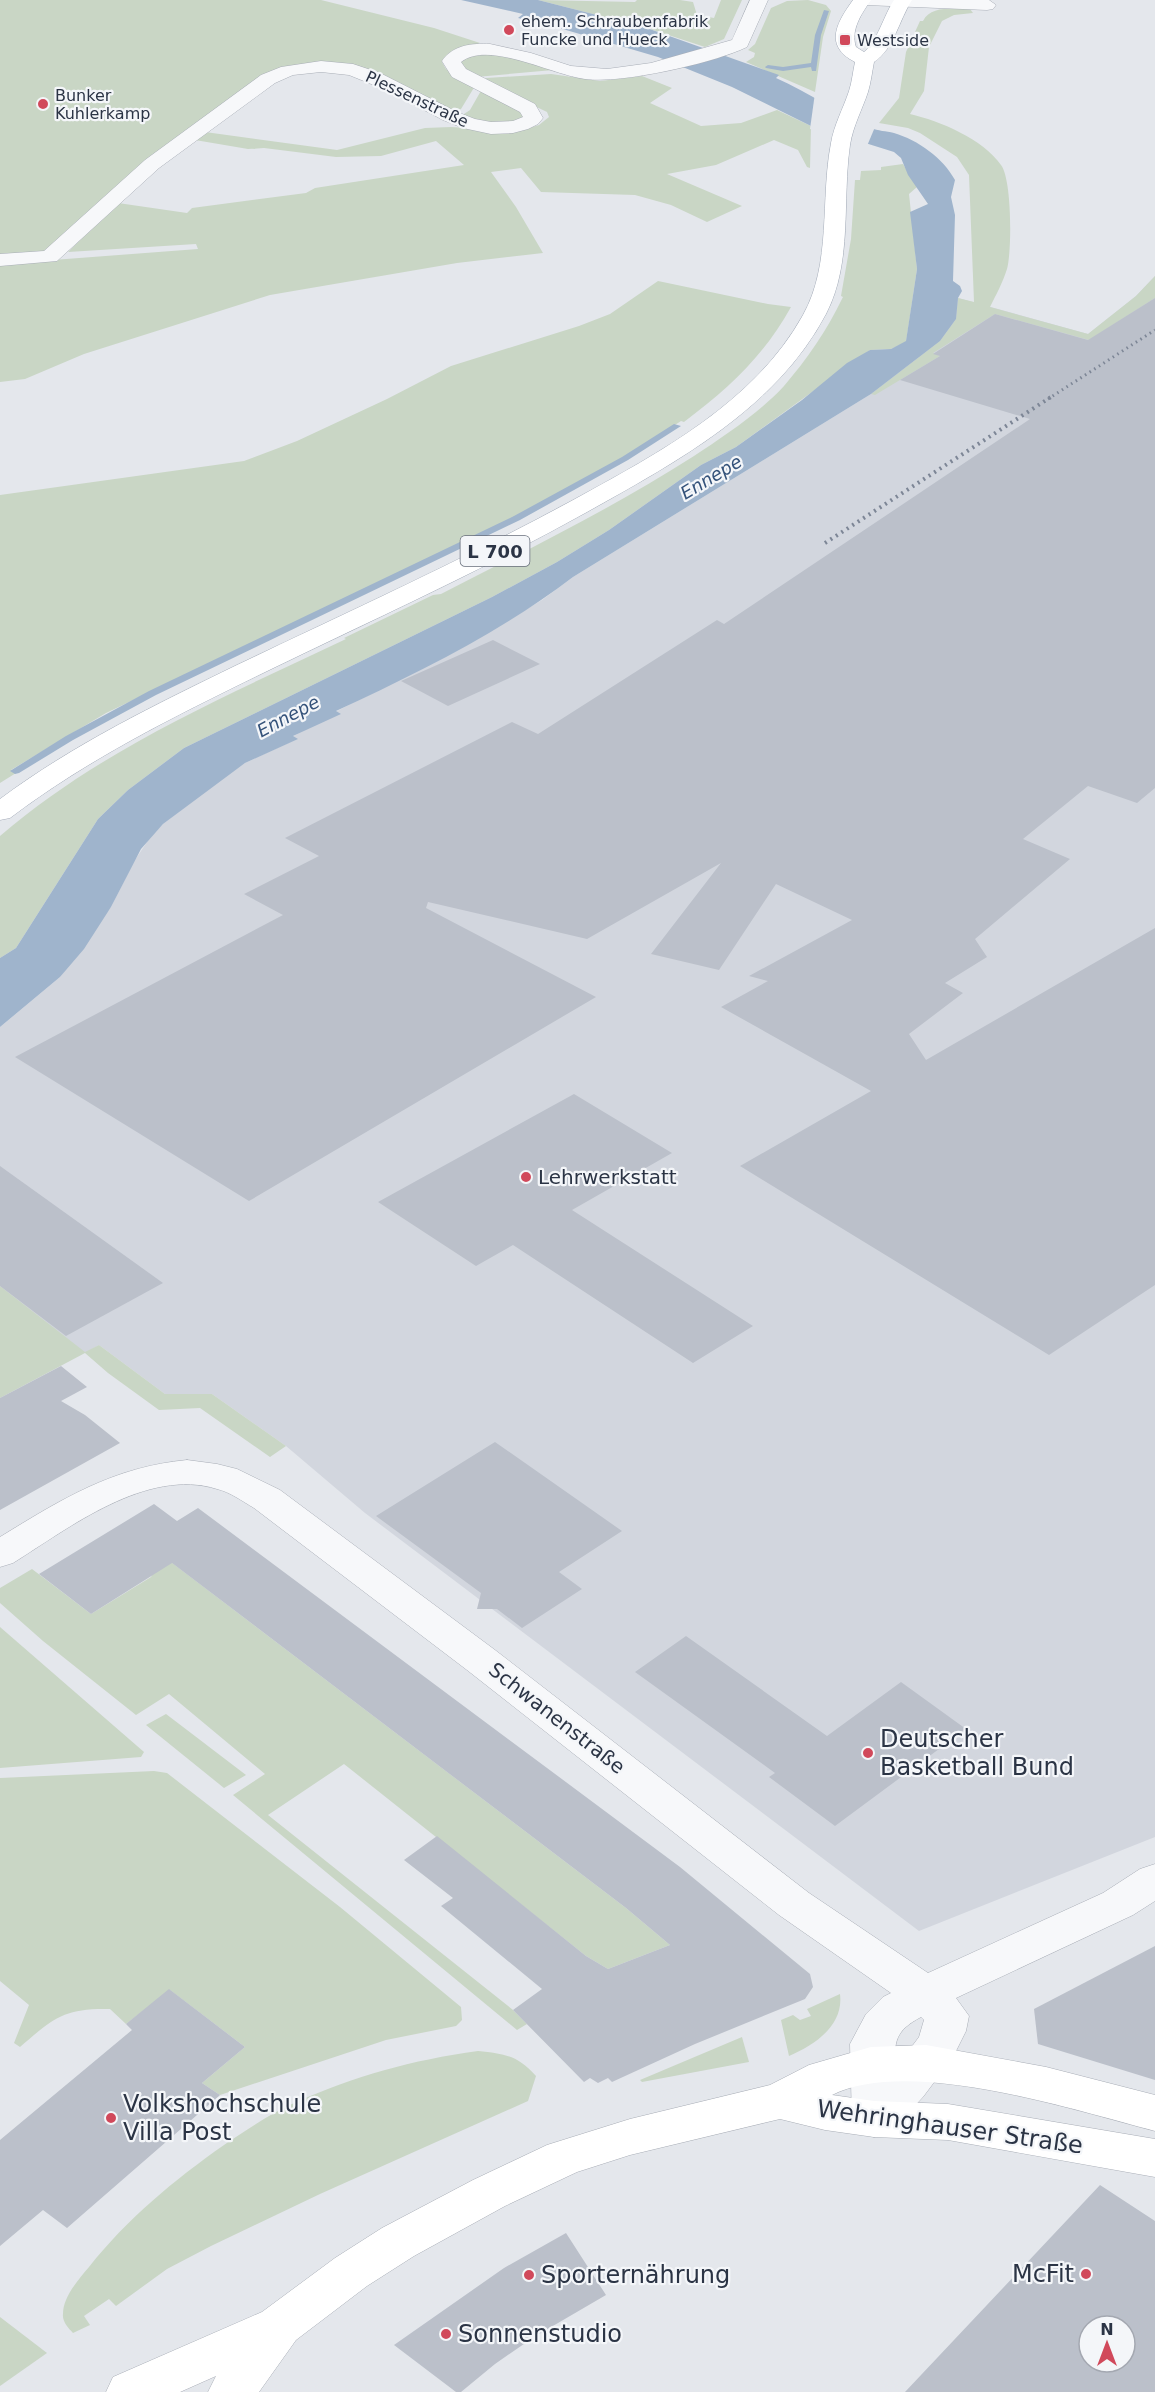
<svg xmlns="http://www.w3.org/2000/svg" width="1155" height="2392" font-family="'DejaVu Sans',sans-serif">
  <rect width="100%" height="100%" fill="#e4e7ec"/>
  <path fill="#d2d6de" d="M1155,276v1561l-236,94 -554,-418 -79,-67 -74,-52h-47l-66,-49 -14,8 -85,-67v-259l60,-50 51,-70 22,-44 18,-27 12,-12 57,-44 25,-17 52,-24 -5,-2 43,-25 121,-61 86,-51 31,-23 298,-183 47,-36 40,-60 130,36 48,-38z"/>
  <g fill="#c9d6c5">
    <path d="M0,0h321l113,28 46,15 -30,12 -8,7 4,7 29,17 -14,23 -7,3 -120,-47 -59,5 -226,181 -49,3z"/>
    <path d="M538,0l97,2 2,-2h43l13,2 4,13 17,3 7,-18h21l-18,39 -19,8 -61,-20z"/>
    <path d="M808,0l18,5 5,6 -8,26 -8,55 -69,-30 8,-5 1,-4 -7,-3 7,-6 16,-36 16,-7z"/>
    <path d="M970,9l3,4 -19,2 -12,6 -13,26 -5,44 -14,23c30,7 73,25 91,51 11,14 11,86 6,104 -4,13 -11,26 -17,38l98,27 48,-38 19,-20v22l-66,42 -94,-26 -62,39 7,3 -65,39 -4,-1 69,-53 16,-22 2,-21 16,4 -5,-127 -12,-18 -37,-24 -12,-5 -29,-5 20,-25 7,-46 14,-31h3c8,-16 32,-12 47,-12z"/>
    <path d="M500,54l53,16 -77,7 -16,-7v-10l16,-5z"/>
    <path d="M551,74l49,7 42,-5 30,12 -22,15 51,23 40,-3 36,-13 34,16 -1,42 -3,-1 -9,-17 -24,-10 -58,25 -49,9 75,32 -35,16 -36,-17 -36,-10 -94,-3 -20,-24 -30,4 25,35 27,46 -86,10 -187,32 -186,59 -59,25 -25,3v-118l198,-15 -2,-5 -128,8 50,-49 69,10 5,-5 114,-15 9,-5 149,-23 -28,-24 -55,15 -45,1 -72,-9 -16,1 -53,-9 10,-8 132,18 88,-22 26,-1 68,4 20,-6 10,-8 -2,-5 -62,-30 1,-4z"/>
    <path d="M482,89l36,17 7,12 -24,7 -40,-9 9,-6z"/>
    <path d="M903,164l14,23 -8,7 8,75 -11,73 -15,7 -21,1 -134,97 -35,18 -92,65 -52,32 -65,35 -308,151 -56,42 -30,29 -82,129 -16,10v-122c103,-88 224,-139 346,-197l-2,-1 89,-43 8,-1c86,-44 172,-86 253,-138 30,-20 65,-43 90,-70 23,-27 42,-54 59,-89l-2,-1 10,-57 4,-59h5l1,-9 20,-1v-3z"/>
    <path d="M658,281l110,23 23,3c-28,50 -62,81 -107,115l-3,-1 -64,42 -69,39 -442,211 -95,57 5,3 -16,10v-288l244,-34 53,-20 90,-42 64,-33 128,-40 31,-12z"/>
    <path d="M0,1286l85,66 14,-7 66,49h47l74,52 -16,11 -70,-49 -41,2 -51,-37 -23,-20 -85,45z"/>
    <path d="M163,1556l463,352 44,37 -62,24 -22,-13 -242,-192 -76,51 245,195 14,14 -10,6 -284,-235 32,-21 -96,-80 -33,21 -93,-74 -43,-38v-15l32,-19 59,45 60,-37z"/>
    <path d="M0,1627l144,125 -3,5 -141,11z"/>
    <path d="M166,1714l80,61 -22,13 -78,-63z"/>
    <path d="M154,1771l13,2 173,134 121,100 1,13 -6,6 -70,14 -166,55 -18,-12 43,-36 -75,-57 -44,34 -16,-15c-47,-1 -56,9 -90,38l-6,-4 15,-38 -29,-24v-203z"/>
    <path d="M840,1994c4,31 -25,51 -51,62l-8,-36 12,-5 7,5 11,-4 -4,-7z"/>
    <path d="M742,2037l7,25 -107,20 -2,-2z"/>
    <path d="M478,2051c27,3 39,4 58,25l-8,25 -208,93 -109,52 -44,23 -51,37 -7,-7 -25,17 6,9 -17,8c-5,-5 -11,-12 -10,-19 0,-17 15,-34 26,-47 38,-48 85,-87 135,-122 22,-15 46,-31 70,-42 61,-27 118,-43 184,-52z"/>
    <path d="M0,2317l47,36 -47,33z"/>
  </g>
  <path fill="#9fb4cc" d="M461,0h77l106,27 135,48 -3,3c33,15 63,35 95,50 7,3 15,3 23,5 24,7 49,25 61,47l-4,17 4,18 -2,66 7,5 2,5 -4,7 -2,21 -16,22 -69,53 -298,183c-72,55 -155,96 -237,134l5,3 -48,22 5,3 -53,24 -82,61 -22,25 -30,58 -27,42 -24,28 -60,50v-69l16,-10 82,-129 30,-29 56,-42 308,-151 65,-35 52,-32 92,-65 35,-18 66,-47 45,-37 23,-13 21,-1 15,-8 11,-72 -7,-57 18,-8 -20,-29 -7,-17 -7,-6 -83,-26 -79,-39 -74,-30 -109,-32 -31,-7 5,-4z"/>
  <path fill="#e4e7ec" d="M815,93l60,34 -8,19 -57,-17z"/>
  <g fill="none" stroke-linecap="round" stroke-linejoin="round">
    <g fill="#9fb4cc" fill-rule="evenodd">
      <path d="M824,10l5,1 -8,24 -5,36h-4l-1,-4 -28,4 -17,-3 -1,-1 3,-2 15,2 28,-4 4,-28z"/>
      <path d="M674,424l7,2 -53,34 -108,60 -364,175 -83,45 -54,33 -4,1 -5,-3 56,-35 83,-45 365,-175 108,-59z"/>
    </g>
  </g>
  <g fill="#bbc0ca" fill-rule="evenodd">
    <path d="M1155,298v490l-18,15 -49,-17 -65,53 47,20 -95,80 12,18 -42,26 18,10 -54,41 17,26 229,-132v357l-106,70 -309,-189 131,-75 -150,-84 47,-26 -19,-5 103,-56 -76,-36 -57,86 -68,-16 70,-91 -134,76 -159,-37 -2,6 170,89 -347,204 -234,-144 268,-142 -39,-21 75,-38 -34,-18 227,-116 26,12 179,-114 7,4 306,-205 -130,-39 40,-24 -7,-2 62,-40 93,26z"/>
    <path d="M493,640l47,24 -92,42 -47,-25z"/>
    <path d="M574,1094l98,59 -100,57 181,116 -60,37 -180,-118 -37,21 -98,-64z"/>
    <path d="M0,1166l163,117 -97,53 -66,-50z"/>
    <path d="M61,1366l26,21 -26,14 24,14 35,28 -120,67v-112z"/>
    <path d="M495,1442l127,89 -63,41 23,17 -60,39 -25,-19h-20l4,-16 -105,-77z"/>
    <path d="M154,1504l23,17 21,-13 482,359 130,107 3,13 -8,12 -110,45 -83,38 -4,-4 -10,5 -8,-5 -6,4 -71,-72 29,-21 -101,-83 12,-8 -49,-38 33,-24 149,120 22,13 62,-24 -44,-37 -454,-345 -81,51 -52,-40z"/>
    <path d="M686,1636l141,100 74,-54 65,47 -131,97 -66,-49 6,-4 -140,-101z"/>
    <path d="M1155,1946v134l-117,-36 -4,-35z"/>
    <path d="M169,1989l76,58 -43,36 18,12 -153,133 -24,-18 -43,36v-106l132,-110 -6,-6z"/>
    <path d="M1100,2185l55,36v171h-250zM1089,2326h36v36h-36z"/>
    <path d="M566,2233l40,62 -72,42 -39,27 -34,28h-5l-62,-47 110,-77z"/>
  </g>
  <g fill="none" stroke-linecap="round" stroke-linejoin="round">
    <g stroke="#a9aeb7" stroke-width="1">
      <g id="minor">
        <path d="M750,0h18l-21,47c-33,16 -126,37 -162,32 -33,-4 -97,-39 -124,-17l5,7 69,35 8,14 -5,6 -10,5 -15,4 -22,1 -28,-6 -20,-8 -57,-30 -37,-15 -28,-3 -28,3 -18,8 -116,85 -102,93 -57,5v-12l44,-3 101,-91 116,-85 20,-8 40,-6 32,3 27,9 77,39 18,7 16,3 22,-1 10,-4 -3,-5 -68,-35 -10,-16c11,-16 30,-18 48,-17l41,9 40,13 36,3 44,-6 81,-23z"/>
        <path d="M857,0h132l7,5 -3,4 -6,1 -121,-5 -6,-1z"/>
        <path d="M187,1460l30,4 20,5 43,21 215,160 314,243 119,80 175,-80 37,-24 15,-5v37l-22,14 -177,83 13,18 -3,15 -13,26 -30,40 -33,35 -16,5 -16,-5 -6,-13 -2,-75 16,-30 17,-17 8,-4 -112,-78 -312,-245 -213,-162c-12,-7 -24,-16 -37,-19 -70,-22 -148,39 -204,74l-13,4v-30c62,-38 113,-70 187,-77zM921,2017l3,3 -5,17 -24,32c-1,-28 0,-38 26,-52z"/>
      </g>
    </g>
    <g stroke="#a9aeb7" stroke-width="1">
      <path id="secondary" d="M926,2045l120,22 109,28v36c-81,-21 -247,-75 -323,-36l42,6 74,3 207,35v38l-207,-37 -74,-3 -49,-7 -45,-11 -150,36 -53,17 -72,34 -91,50 -47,30 -71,54 -37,52h-51l8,-16 -36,16h-74l7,-15 149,-65 73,-54 47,-30 91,-48 74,-35 83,-26 140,-34 39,-20 62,-18z"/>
    </g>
    <g stroke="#a3abb8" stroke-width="1">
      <path id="primary" d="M853,0h18c-9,13 -21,30 -15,47l8,5c12,-8 21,-39 30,-52h18c-13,20 -18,49 -38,62 -2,10 -3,20 -6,30 -6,18 -15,34 -18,53 -8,55 3,117 -24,169 -50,95 -150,148 -239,198 -106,59 -217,109 -326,162 -88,43 -173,85 -251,144l-10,2v-21c74,-55 155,-94 237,-134 113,-54 228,-106 338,-166 84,-46 180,-97 228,-184 29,-52 17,-116 28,-172 3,-18 12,-34 18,-52 3,-9 4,-20 6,-29 -32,-16 -18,-40 -2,-62z"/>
    </g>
    <use href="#minor" fill="#f7f8fa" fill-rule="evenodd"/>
    <use href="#secondary" fill="#fff" fill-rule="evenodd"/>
    <use href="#primary" fill="#fff" fill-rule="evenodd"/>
    <path stroke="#7d8696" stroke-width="3" stroke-dasharray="1.5 4" stroke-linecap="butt" d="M1048,399l107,-69"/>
    <path stroke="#7d8696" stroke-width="4" stroke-dasharray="2 4.5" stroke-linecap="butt" d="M825,543l226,-146"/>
  </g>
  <g fill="#d1495b" stroke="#f4f6f9" stroke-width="2">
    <circle cx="509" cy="30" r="6"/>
    <rect x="839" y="34" width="12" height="12" rx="3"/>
    <circle cx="43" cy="104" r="6"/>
    <circle cx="526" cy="1177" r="6"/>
    <circle cx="868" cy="1753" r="6"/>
    <circle cx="111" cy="2118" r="6"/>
    <circle cx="1086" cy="2274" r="6"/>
    <circle cx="529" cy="2275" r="6"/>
    <circle cx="446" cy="2334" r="6"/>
  </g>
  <g text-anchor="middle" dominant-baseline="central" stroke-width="4.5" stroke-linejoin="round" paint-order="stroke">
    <g font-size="16" fill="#2b3445" stroke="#f4f6f9" text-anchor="start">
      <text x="521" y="21">ehem. Schraubenfabrik<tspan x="521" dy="18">Funcke und Hueck</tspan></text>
      <text x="857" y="40">Westside</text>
      <text x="55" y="95">Bunker<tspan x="55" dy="18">Kuhlerkamp</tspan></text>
    </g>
    <g font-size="16" fill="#2b3445" stroke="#f4f6f9">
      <text transform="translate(417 99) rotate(25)">Plessenstraße</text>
    </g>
    <g font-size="18" font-style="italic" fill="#34527a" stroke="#f4f6f9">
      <text transform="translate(711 477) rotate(-31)">Ennepe</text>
      <text transform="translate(288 716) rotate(-28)">Ennepe</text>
    </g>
    <rect fill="#f4f6f9" stroke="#676e7b" stroke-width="1.5" x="460.5" y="536" width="69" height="30" rx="4.5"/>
    <g font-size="18" font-weight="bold" fill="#2b3445">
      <text x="495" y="551">L 700</text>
    </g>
    <g font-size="20" fill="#2b3445" stroke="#f4f6f9" text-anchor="start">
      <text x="538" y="1177">Lehrwerkstatt</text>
    </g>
    <g font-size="20" fill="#2b3445" stroke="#f4f6f9">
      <text transform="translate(557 1718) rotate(38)">Schwanenstraße</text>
    </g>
    <g font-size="24" fill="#2b3445" stroke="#f4f6f9" text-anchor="start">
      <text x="880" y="1739">Deutscher<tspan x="880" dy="28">Basketball Bund</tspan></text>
      <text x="123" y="2104">Volkshochschule<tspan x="123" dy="28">Villa Post</tspan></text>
      <text x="1074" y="2274" text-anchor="end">McFit</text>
      <text x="541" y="2275">Sporternährung</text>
      <text x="458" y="2334">Sonnenstudio</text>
    </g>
    <g font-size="24" fill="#2b3445" stroke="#f4f6f9">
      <text transform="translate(950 2127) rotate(8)">Wehringhauser Straße</text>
    </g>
  </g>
  <g transform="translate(1107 2344)"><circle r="28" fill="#f4f6f9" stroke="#a4a8b1" stroke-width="1.5"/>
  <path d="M0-4.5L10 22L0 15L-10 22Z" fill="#d1495b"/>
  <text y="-9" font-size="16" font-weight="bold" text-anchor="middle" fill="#2b3445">N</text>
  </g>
</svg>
